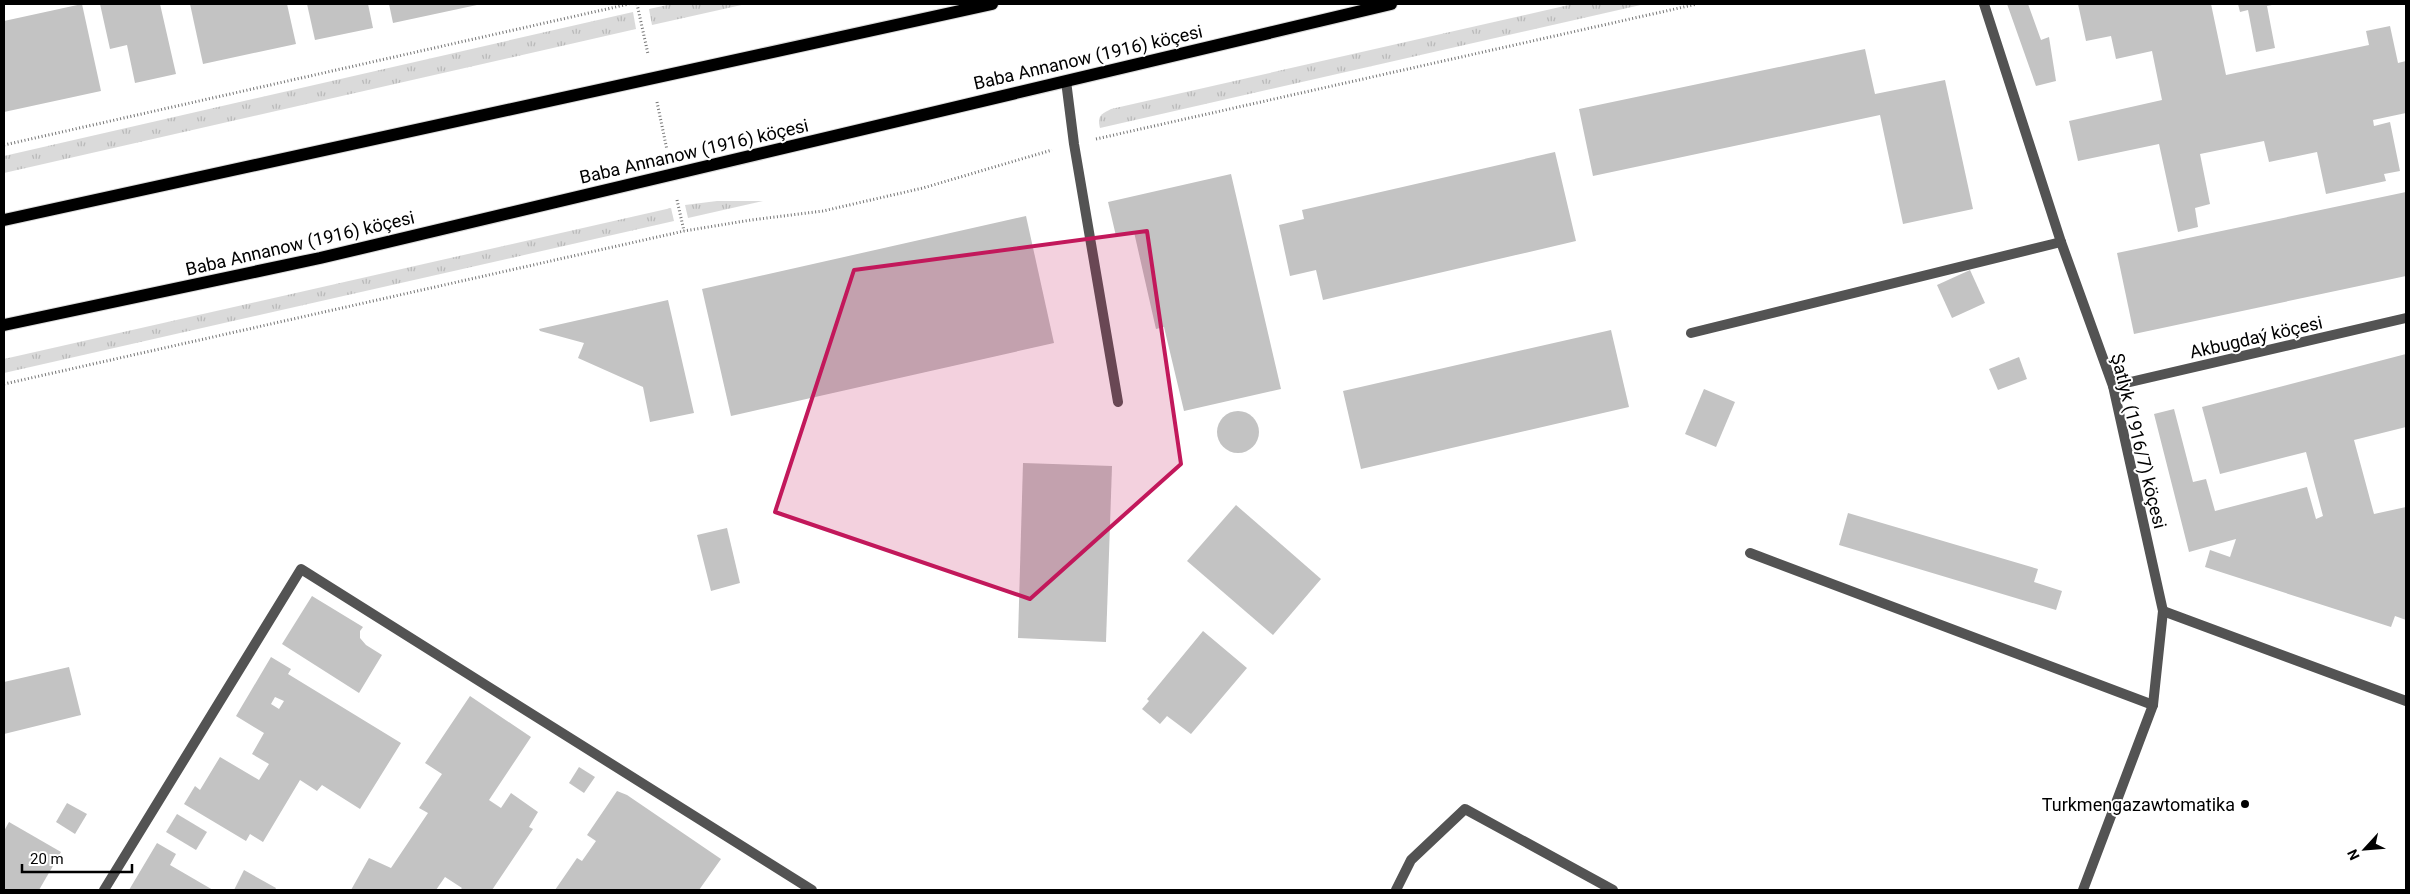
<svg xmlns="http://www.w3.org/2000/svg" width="2410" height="894" font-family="Roboto,sans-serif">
  <defs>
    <pattern id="grass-tufts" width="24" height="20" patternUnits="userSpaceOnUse" patternTransform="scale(1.25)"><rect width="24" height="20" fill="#dadada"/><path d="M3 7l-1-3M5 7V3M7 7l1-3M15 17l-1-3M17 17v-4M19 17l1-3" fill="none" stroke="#b9b9b9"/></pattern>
  </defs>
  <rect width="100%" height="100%" fill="#fff"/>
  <g fill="url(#grass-tufts)">
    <path d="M672,4h74l-94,21 -3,-16z"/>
    <path d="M1573,4h72l-545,124c-3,-12 1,-14 11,-19z"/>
    <path d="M633,12l3,17 -632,144v-17z"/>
    <path d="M717,201h46l-75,17 -3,-13z"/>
    <path d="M671,208l3,13 -670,152v-14z"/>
  </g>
  <g fill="#c3c3c3" fill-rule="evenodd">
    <path d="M82,4l19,87 -97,21v-91z"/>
    <path d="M100,4h60l16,70 -41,9 -8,-38 -17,4z"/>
    <path d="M190,4h97l9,40 -93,20z"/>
    <path d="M307,4h61l5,24 -58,12z"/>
    <path d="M389,4h87l1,1 -84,18z"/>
    <path d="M2007,4h21l13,36 8,-3 7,44 -20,5z"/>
    <path d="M2078,4h133l15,71 143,-30 -3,-14 24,-5 8,37 8,-2v52l-33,7 1,6 16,-4 10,49 -16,3 2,7 -60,13 -9,-42 -48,10 -5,-21 -64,13 10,50 -15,4 3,19 -20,5 -19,-88 -81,17 -9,-40 93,-21 -10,-49 -36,8 -5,-23 -25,5z"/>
    <path d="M2238,4h39l-10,2 8,42 -19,4 -8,-42 -8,2z"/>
    <path d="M1865,49l10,45 70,-14 28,129 -70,15 -23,-109 -287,61 -14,-67z"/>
    <path d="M1555,152l21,89 -253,59 -7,-30 -26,6 -11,-51 25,-6 -2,-9z"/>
    <path d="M1231,174l50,215 -97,22 -20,-84 -8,2 -22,-97 -18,4 -8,-34z"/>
    <path d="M2406,192v84l-272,58 -17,-81z"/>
    <path d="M1026,216l28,127 -323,73 -29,-127z"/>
    <path d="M1970,270l15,33 -33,15 -15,-33z"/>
    <path d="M668,300l26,113 -44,9 -7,-35 -65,-29 6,-15 -44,-12 -1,-2z"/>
    <path d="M1611,330l18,77 -268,62 -18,-78z"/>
    <path d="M2406,354v73l-52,13 20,74 32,-7v113l-11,-4 -4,11 -186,-60 5,-17 20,7 6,-18 -47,13 -35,-138 20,-5 19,73 13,-3 9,32 92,-24 9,32 7,-3 -17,-64 -86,22 -18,-67z"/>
    <path d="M2019,357l8,22 -29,11 -9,-21z"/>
    <path d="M1704,389l31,13 -19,45 -31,-13z"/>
    <circle cx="1238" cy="432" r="21"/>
    <path d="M1023,463l89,3 -6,176 -88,-4z"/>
    <path d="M1236,505l85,74 -48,56 -86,-74z"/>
    <path d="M1848,513l190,56 -4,13 28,9 -6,19 -217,-65z"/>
    <path d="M727,528l13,55 -29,8 -14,-56z"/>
    <path d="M312,596l51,31 -3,4v7l6,7 16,10 -23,38 -77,-49z"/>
    <path d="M1203,631l44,37 -56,66 -24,-18 -7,8 -18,-15 7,-8 -2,-2z"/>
    <path d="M271,657l20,12 -3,5 113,69 -41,66 -38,-24 -5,6 -17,-11 -37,62 -13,-8 -4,7 -62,-37 11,-18 5,4 20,-33 39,23 10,-16 -17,-10 12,-21 -28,-17zM275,697l9,4 -5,8 -8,-5z"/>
    <path d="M69,667l12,48 -77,19v-52z"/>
    <path d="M470,696l61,41 -42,63 12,8 10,-15 27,19 -9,15 4,2 -41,61h-32l2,-2 -17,-11 -9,13h-85l18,-32 22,10 37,-55 -9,-5 23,-34 -17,-11z"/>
    <path d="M579,767l16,10 -11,16 -15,-10z"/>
    <path d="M617,791l10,4 94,64 -22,31h-144l22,-32 5,3 14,-20 -9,-6z"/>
    <path d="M67,803l20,11 -12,20 -19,-12z"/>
    <path d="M177,814l30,18 -11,18 -30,-18z"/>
    <path d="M9,822l52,30 -22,38h-35v-59z"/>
    <path d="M157,843l19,11 -6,11 43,25h-84z"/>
    <path d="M244,870l32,18 -1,2h-41z"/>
  </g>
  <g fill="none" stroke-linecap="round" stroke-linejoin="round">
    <g stroke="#dbdbdb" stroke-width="14">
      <g id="primary">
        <path d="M4,220l988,-216"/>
        <path d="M4,325l316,-67 1071,-254"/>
      </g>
    </g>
    <g stroke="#757575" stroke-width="3" stroke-dasharray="1 2.5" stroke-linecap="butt">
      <path d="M637,4l11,50"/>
      <path d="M657,102l10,48"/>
      <path d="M1096,139l601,-135"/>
      <path d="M4,145l625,-141"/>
      <path d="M677,200l7,31"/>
      <path d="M4,384l680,-153 67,-11 72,-9 100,-23 129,-38"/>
    </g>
    <g stroke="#535353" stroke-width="10">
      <path d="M1066,81l8,63 44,258"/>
      <path d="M1691,333l370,-91"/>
      <path d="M1750,553l403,152"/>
      <path d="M1396,890l15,-30 54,-51 148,81"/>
    </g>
    <g stroke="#535353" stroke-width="10">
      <path d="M1984,4l77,238 52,144 50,225 -10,94 -70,185"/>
      <path d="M2113,386l293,-68"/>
      <path d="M2163,611l243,90"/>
      <path d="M104,890l197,-321 511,321"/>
    </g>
    <use href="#primary" stroke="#000" stroke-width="12"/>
  </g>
  <path fill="#c2185b" fill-opacity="0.2" stroke="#c2185b" stroke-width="4" stroke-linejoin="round" d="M1147,231l34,233 -151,135 -255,-87 79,-242z"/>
  <circle fill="#000" stroke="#fff" stroke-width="2" cx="2245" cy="804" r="5"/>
  <g text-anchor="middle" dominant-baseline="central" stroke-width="4" stroke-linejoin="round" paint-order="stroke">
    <g font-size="18" fill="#000" stroke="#fff">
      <text transform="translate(1088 57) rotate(-13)">Baba Annanow (1916) köçesi</text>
      <text transform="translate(694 151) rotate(-13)">Baba Annanow (1916) köçesi</text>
      <text transform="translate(300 243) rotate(-13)">Baba Annanow (1916) köçesi</text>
      <text transform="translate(2256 337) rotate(-13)">Akbugdaý köçesi</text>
      <text transform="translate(2139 441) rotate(76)">Şatlyk (1916/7) köçesi</text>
    </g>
    <g font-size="18" fill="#000" stroke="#fff" text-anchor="end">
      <text x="2235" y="804">Turkmengazawtomatika</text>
    </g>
  </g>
  <rect width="2410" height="894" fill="none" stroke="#000000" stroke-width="10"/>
  <g transform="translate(2365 849) rotate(244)" stroke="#ffffff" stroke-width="4" paint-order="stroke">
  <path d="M0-4L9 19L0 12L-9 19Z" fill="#000000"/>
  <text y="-8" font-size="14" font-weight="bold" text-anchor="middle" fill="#000000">N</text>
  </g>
  <path d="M22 864v8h110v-8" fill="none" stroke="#000000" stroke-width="2.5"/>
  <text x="30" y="864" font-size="15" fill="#000000" stroke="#ffffff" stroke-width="4" paint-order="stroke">20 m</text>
</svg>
